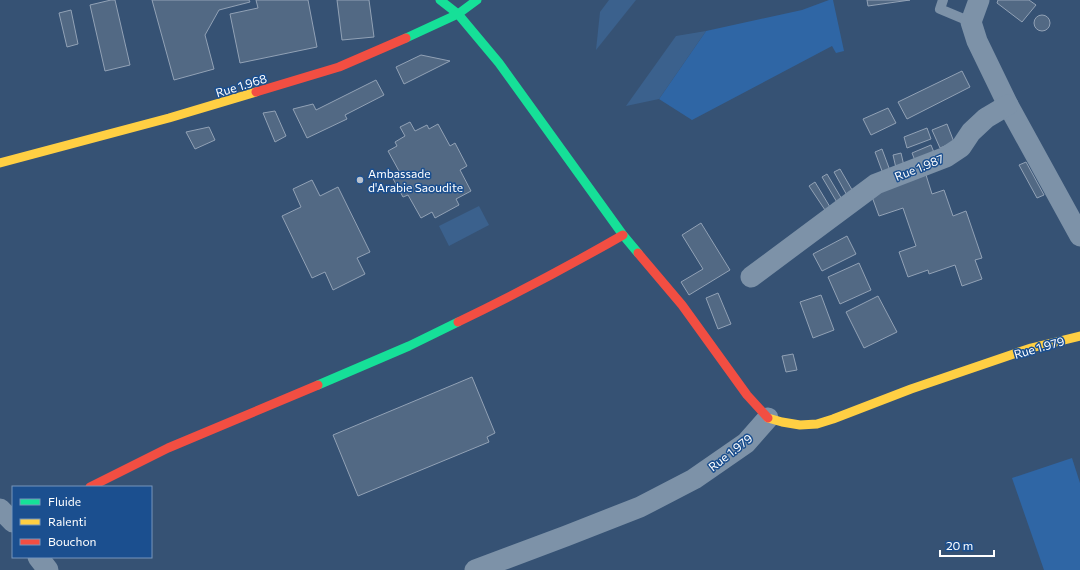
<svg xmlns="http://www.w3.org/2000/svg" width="1080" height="570" font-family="Commissioner,sans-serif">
  <rect width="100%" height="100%" fill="#365274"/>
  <g fill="#2f66a5">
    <path d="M829,0h4l11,51 -8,2 -4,-7 -140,74 -33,-21 47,-68 96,-21z"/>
    <path d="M1072,458l8,25v87h-36l-32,-92z"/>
  </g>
  <g fill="#3b618d">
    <path d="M609,0h27l-40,50 4,-38z"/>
    <path d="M706,31l-47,68 -33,7 50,-70z"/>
    <path d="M479,206l10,19 -40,21 -10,-20z"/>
  </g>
  <g fill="#526984" stroke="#92a2b6">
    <path d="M111,0h4l15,65 -25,6 -15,-66z"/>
    <path d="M152,0h97l1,2 -31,8 -14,25 9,34 -40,11z"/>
    <path d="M256,0h52l9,47 -77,16 -10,-49 28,-6z"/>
    <path d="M337,0h32l5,37 -32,3z"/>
    <path d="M867,0h43l-42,6z"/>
    <path d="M998,0h31l7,5 -14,17 -25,-19z"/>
    <path d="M71,10l7,34 -11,3 -8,-34z"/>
    <circle cx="1042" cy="23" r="8"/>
    <path d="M421,55l29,6 -46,23 -8,-17z"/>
    <path d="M962,71l8,16 -63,32 -9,-17z"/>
    <path d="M376,80l8,15 -39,20 2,4 -40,19 -14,-29 20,-5 3,6z"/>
    <path d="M888,108l8,15 -25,12 -8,-16z"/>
    <path d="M275,111l11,25 -11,6 -12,-29z"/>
    <path d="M410,122l5,9 12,-6 2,4 9,-5 12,22 5,-3 12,23 -7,4 11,21 -15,8 3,6 -24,13 -3,-6 -11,6 -13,-23 -5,2 -12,-22 8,-4 -11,-20 9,-5 -2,-4 10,-6 -5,-9z"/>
    <path d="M947,124l7,18 -14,6 -8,-18z"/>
    <path d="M209,127l6,13 -20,9 -9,-17z"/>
    <path d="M927,128l4,11 -24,9 -3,-11z"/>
    <path d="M931,145l4,10 -19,8 -4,-10z"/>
    <path d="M882,149l10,27 -7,3 -10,-27z"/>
    <path d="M901,153l3,13 -8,2 -3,-13z"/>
    <path d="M1026,162l18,33 -7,3 -18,-33z"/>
    <path d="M840,169l15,26 -6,4 -15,-27z"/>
    <path d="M827,174l16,27 -5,3 -16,-27z"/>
    <path d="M926,175l6,19 12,-4 9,26 13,-5 16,47 -7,2 7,19 -20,7 -7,-21 -26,9 -1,-4 -20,7 -9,-25 17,-6 -13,-38 -24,8 -8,-22z"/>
    <path d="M312,180l8,16 18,-9 32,65 -13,6 8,16 -32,16 -8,-18 -13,6 -30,-62 19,-9 -8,-18z"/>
    <path d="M815,182l15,25 -5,3 -16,-24z"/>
    <path d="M701,223l29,47 -41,25 -8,-13 22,-13 -21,-34z"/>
    <path d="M847,236l9,18 -34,17 -9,-17z"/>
    <path d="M859,263l12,27 -31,14 -12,-27z"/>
    <path d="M718,293l13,31 -13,5 -12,-31z"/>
    <path d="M821,295l13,35 -21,8 -13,-36z"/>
    <path d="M878,296l19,36 -33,16 -18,-36z"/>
    <path d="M793,354l4,16 -11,2 -4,-16z"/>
    <path d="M472,377l23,56 -8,4 2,5 -131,54 -25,-61z"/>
  </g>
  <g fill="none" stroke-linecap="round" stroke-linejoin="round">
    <path stroke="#7d92a8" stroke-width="10" d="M943,0l-3,9 31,13"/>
    <g stroke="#7d92a8" stroke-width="21">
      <path d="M979,0l-8,22 6,19 31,64 72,131"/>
      <path d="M751,277l125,-93 70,-27 15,-10 10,-15 15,-14 22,-13"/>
      <path d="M0,509l13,13"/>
      <path d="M38,557l10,13"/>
      <path d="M475,570l91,-34 74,-29 54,-28 52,-36 22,-25"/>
    </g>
    <g stroke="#16e098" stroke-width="9">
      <path d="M440,0l18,14 41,49 124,172 15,18"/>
      <path d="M406,38l52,-24 19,-14"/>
      <path d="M318,385l91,-39 49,-24"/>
    </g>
    <g stroke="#ffcf43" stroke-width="9">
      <path d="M0,163l169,-45 87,-26"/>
      <path d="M768,418l14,4 18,3 17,-1 16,-5 78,-30 120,-41 49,-12"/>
    </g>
    <g stroke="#f24e42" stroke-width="9">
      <path d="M256,92l83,-25 67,-29"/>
      <path d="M638,253l44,52 65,90 21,23"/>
      <path d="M458,322c56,-27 111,-56 165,-87"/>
      <path d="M90,487l78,-39 150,-63"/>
    </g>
  </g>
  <circle fill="#b9c2ce" stroke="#1b4f8f" stroke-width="1.5" cx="360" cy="180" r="4"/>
  <g text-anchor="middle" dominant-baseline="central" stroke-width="3" stroke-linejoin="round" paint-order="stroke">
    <g font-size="12" fill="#fff" stroke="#1b4f8f">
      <text transform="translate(241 85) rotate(-17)">Rue 1.968</text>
      <text transform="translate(919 167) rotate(-22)">Rue 1.987</text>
      <text transform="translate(1039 347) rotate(-16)">Rue 1.979</text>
      <text transform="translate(730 452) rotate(-38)">Rue 1.979</text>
    </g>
    <g font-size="12" fill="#fff" stroke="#1b4f8f" text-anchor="start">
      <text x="368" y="173">Ambassade<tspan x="368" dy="14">d'Arabie Saoudite</tspan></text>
    </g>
  </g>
  <rect x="12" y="486" width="140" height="72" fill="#1b4f8f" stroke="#7695bc"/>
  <rect x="20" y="499" width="20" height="6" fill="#16e098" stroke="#7695bc"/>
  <text x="48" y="506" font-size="12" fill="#ffffff">Fluide</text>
  <rect x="20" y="519" width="20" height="6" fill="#ffcf43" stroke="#7695bc"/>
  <text x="48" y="526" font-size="12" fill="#ffffff">Ralenti</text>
  <rect x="20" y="539" width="20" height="6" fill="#f24e42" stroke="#7695bc"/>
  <text x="48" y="546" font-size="12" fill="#ffffff">Bouchon</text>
  <path d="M940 550v6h54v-6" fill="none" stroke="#ffffff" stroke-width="2"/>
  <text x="946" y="550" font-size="12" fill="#ffffff" stroke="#1b4f8f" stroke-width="3" paint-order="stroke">20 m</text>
</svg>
